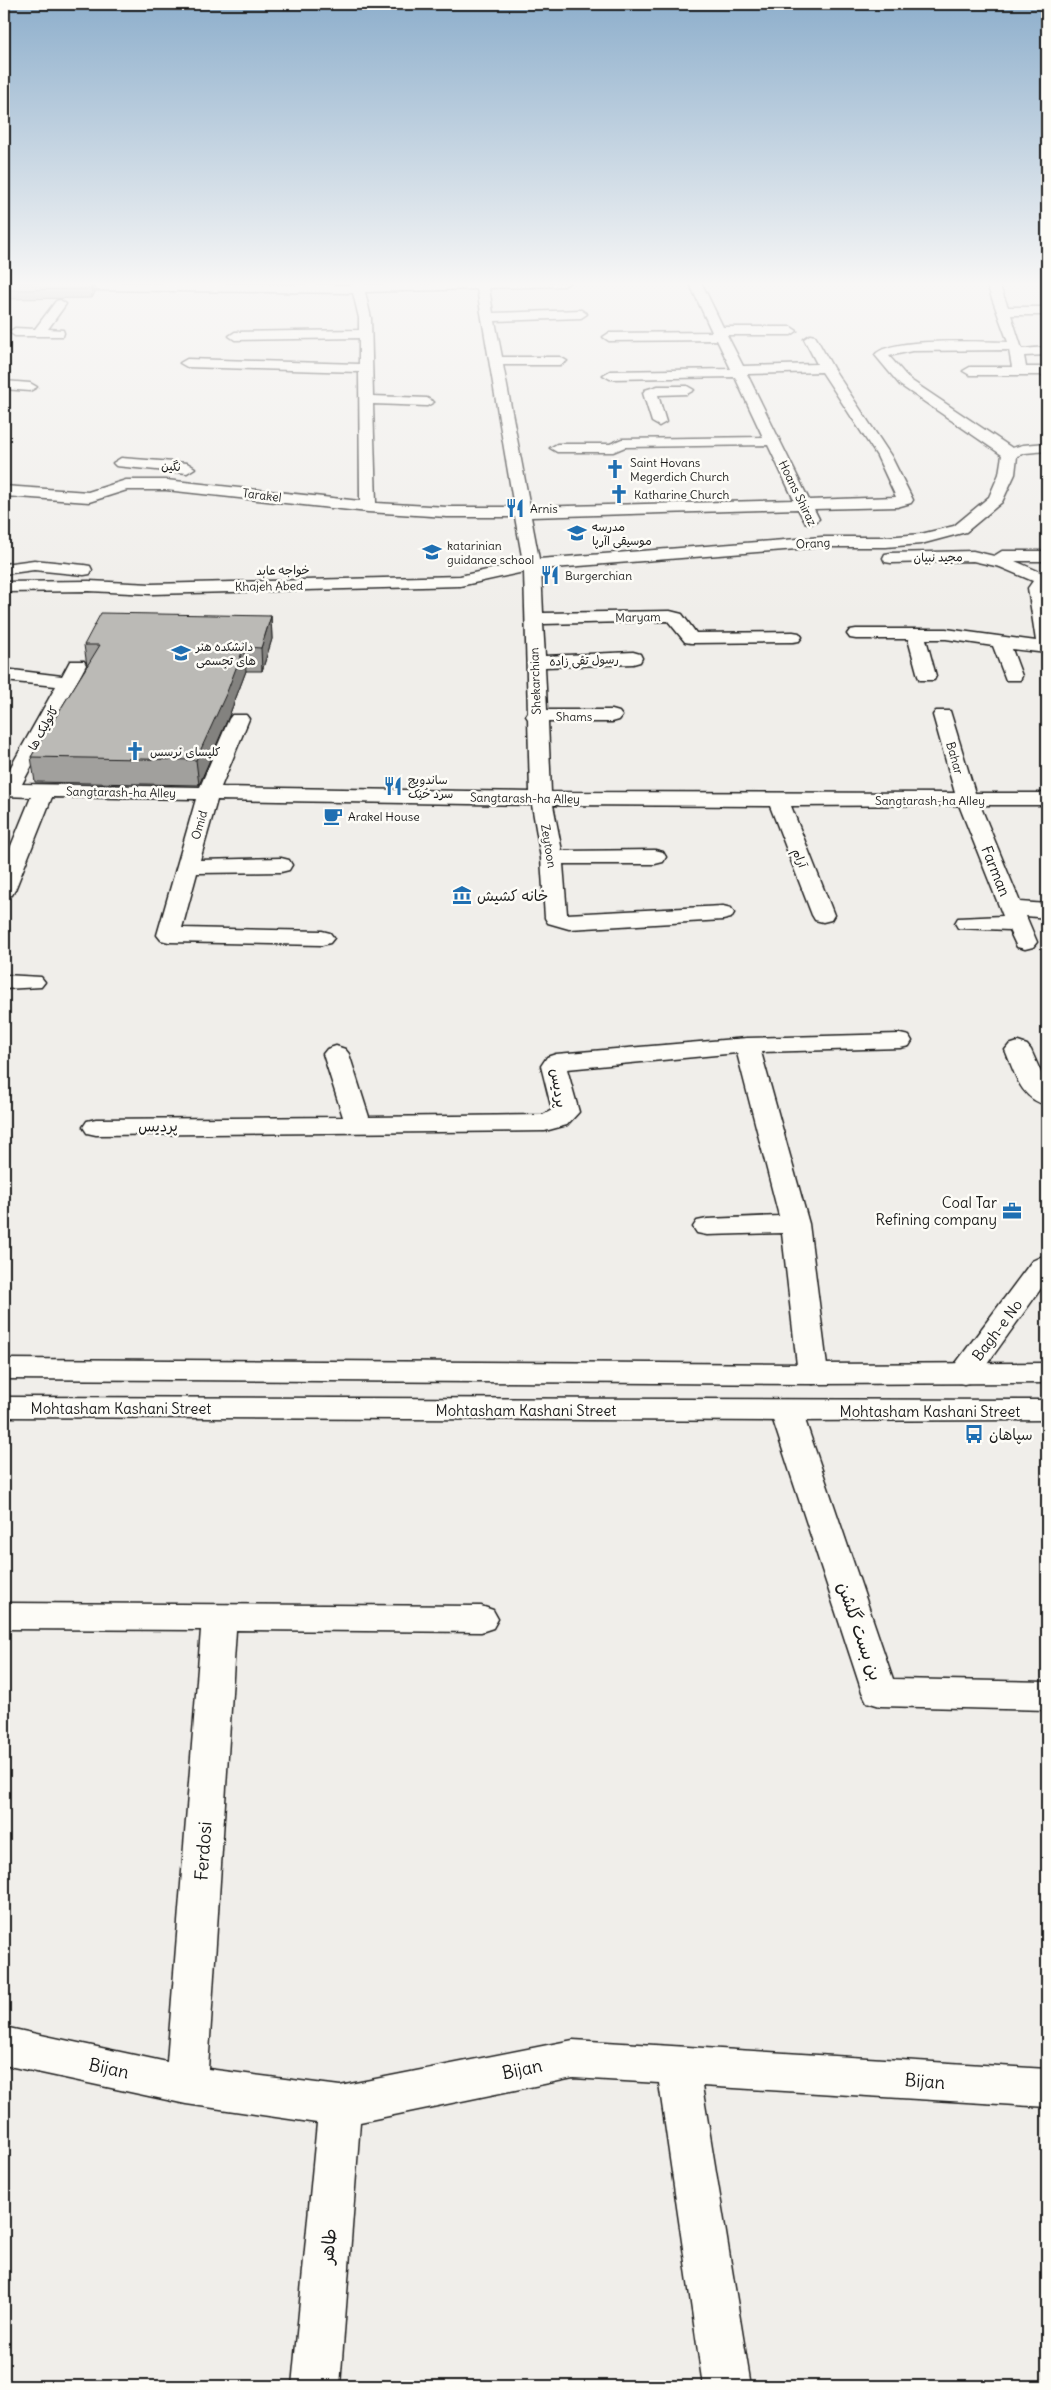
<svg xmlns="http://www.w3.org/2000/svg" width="1051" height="2390" font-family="Delius,'Playpen Sans Arabic',sans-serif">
  <rect width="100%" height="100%" fill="#f0eeea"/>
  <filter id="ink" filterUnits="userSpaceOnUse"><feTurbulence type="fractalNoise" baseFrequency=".02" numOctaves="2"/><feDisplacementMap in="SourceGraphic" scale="10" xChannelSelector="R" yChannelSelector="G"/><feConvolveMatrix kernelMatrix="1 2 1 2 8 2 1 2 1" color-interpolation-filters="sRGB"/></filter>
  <g filter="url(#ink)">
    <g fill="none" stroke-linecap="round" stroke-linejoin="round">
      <g stroke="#1c1c1c" stroke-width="3">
        <g id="minor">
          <path d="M4,282l349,3 1,-3h12l-1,3 205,-3 -6,4 -75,2 4,25 88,-3 6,4 -6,4 -86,3 7,36h58l7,4 -7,4h-57l27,142 264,-7 -26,-55 -143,2 -12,5h-56l-7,-4 7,-4h53l12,-5 141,-2 -28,-60 -125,2 -7,-4 7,-4 121,-2 -14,-29 -108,1 -6,-4 6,-4 103,-1 -23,-50h12l22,45h68l6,4 -6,4h-64l16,31 74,-2 -13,-25 6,-4 5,1 18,32 58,88 22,44 -2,3 -14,4 -83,2 5,10 -8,5 -6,-2 -7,-13 -267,8 8,42 283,-22h64l35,-3 33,-8 35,-29 10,-23 3,-19 -102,-70 -25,-30c13,-18 108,-13 133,-13l-22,-60h12l10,25h39v8h-36l11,34 25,-2v8l-23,1 2,11h21v8h-77l-7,-4 7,-4h42l-3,-17 -97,1 -23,5 20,23 103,69 11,-3 24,-2v8l-22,2 -8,3 -2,18 -13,28 -36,30 -45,12 -35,3h-64l-281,22 2,44 127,-2 12,3 14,19 97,-1 6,1 3,4 -3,4 -6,1 -102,1 -6,-1 -17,-21 -125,3 2,32 88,-4 7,2 2,4 -2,4 -7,2 -88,3 2,43h65l7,2 3,4 -3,4 -7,2h-64l3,70 404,1 -22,-78 3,-4h14l25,82h72v12h-67l40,97 27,2v14l-21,-2 11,26 -4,5 -8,2 -8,-2 -8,-17 -51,-2 -3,-5 3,-5 45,-2 -44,-111 -168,1 43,109 -3,5 -8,2 -8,-2 -3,-5 -42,-109 -217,-1 9,46 93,-1 8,2 3,5 -3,5 -8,2h-92l4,50 156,-8 8,2 3,5 -3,5 -8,2 -154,9 -21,-6 -3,-5 -4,-60 -9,-53 -315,-5 -17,60 81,-2 8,2 3,5 -3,5 -8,2 -84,1 -15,55 140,3 8,2 4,5 -4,5 -8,2 -153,-3 -8,-2 -4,-5 39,-136 -144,-2 -37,93 -3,5 -8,2v-34l27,-66 -27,-1v-17l52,-93 -52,-5v-12l58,7 8,-15h14l2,4 -64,119 178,3 29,-68 3,-4h14l3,4 -28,68 309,5 -2,-73 -2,-3 2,-3 -4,-141 -64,14 -309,8 -62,-3 -85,1v-10l85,-1 62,3 309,-8 63,-14 -8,-45h-68l-79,-5 -202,-22h-39l-38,12 -85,-6v-10l84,6 38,-12h40l194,21 -1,-129 -172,-5 -7,-4 7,-4 172,5v-26l-124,2 -6,-4 6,-4 124,-2v-12l-6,-25 -349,-4zM477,289l37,218h-67l-71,-4 -3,-99 54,2 7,-4 -7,-4 -54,-2 -2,-78 -6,-26zM822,372l55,84 19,41 -87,3 -62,-126z"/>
          <path d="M60,300l6,4 -18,25 15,1 1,3 -1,3h-48l-6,-4 6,-4 20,1 21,-28z"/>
          <path d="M4,381l26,2 7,4 -7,4 -26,-2z"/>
          <path d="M658,386h29l7,4 -7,4 -29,1 8,27 -7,4 -7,-4 -9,-29 2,-3z"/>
          <path d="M121,458l66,5 8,5 -8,5 -71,-7 -3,-3z"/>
          <path d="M973,551l21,5 8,-5h45v10h-32l32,14v78l-35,-4 10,27 -2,4h-14l-13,-34 -47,-7h-20l10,37 -2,4h-14l-2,-4 -10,-37h-52l-6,-1 -3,-4 3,-4 6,-1h90l90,12 -8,-53 5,-7 -33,-14 -27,-6 -82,2 -6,-1 -2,-4 2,-4 6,-1z"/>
          <path d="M34,560l50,5 6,1 2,4 -2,4 -6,1 -50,-5 -30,4v-10z"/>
          <path d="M4,975l37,2 4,5 -4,5 -37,2z"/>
          <path d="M900,1034l9,2 3,5 -3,5 -9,2 -139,4 48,172 19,150 -4,7 -11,3 -11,-3 -4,-7 -16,-141 -75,2 -10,-2 -4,-6 4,-6 10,-2 72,-3 -42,-163 -170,16 12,43 -12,13 -22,6 -449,4 -9,-2 -4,-6 4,-6 9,-2 247,-2 -20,-63 4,-5 9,-3 9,3 4,5 20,63 174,-2 9,-5 -11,-44 6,-9 9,-3 191,-16z"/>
          <path d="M1018,1042l9,3 4,5 16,36v19c-27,-6 -32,-32 -42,-55l4,-5z"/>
          <path d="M1047,1254v26l-72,101 -11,3 -11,-3 -4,-7 4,-7 79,-106z"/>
          <path d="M786,1401l11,3 5,7 91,268 154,3v28l-167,-4 -13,-4 -5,-10 -92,-281 5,-7z"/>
          <path d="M4,1603l477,3 12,4 5,9 -5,9 -12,4 -245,-2 -28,439 132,17 233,-46 474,29v38l-345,-21 49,300h-48l-44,-303 -86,-5 -213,44 -20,264h-48l25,-263 -131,-19 -182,-39v-38l163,35 34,-432 -197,-1z"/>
        </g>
      </g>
      <g stroke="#1c1c1c" stroke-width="3">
        <g id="major">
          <path d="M4,1359l809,5 234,-1v20l-234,1 -809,-5z"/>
          <path d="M4,1397l1043,3v20l-261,1 -782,-4z"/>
        </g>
      </g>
      <use href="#minor" fill="#fdfcf7" fill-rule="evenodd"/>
      <use href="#major" fill="#fdfcf7" fill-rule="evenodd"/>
    </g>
    <g fill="#a1a09d" stroke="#1c1c1c">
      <path d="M4,282l90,1 1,9 -3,6 -88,1z"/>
      <path d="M271,616l1,23 -10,32h-16l-17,45 -30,69 -164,-3 -4,-25 56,-91 -3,-21z"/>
    </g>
    <g fill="#83827f" stroke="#1c1c1c">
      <path d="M94,283l1,9 -3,6 -1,-9z"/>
      <path d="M271,616l1,23 -10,32 -1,-23z"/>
      <path d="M244,647l2,24 -17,45 -30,69 -3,-25z"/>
    </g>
    <g fill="#bbbab6" stroke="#1c1c1c">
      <path d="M4,282l90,1 -3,6 -87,1z"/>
      <path d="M101,613l170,3 -10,32 -17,-1 -17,45 -31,68 -165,-3 69,-112h-16z"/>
    </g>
  </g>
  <linearGradient id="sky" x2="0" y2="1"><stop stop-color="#8eafcc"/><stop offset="0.46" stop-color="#f8f7f6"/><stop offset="1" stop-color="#f8f7f6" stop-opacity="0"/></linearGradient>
  <rect width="1051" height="617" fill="url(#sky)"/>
  <defs>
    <g id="church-bare" transform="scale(1.5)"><path d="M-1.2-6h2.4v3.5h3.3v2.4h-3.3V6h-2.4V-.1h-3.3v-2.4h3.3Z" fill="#1f6fb2" stroke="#fdfcf7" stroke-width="2.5" paint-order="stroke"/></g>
    <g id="restaurant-bare" transform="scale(1.5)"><path d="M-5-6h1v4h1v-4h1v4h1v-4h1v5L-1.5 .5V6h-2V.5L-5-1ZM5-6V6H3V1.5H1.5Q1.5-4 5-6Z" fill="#1f6fb2" stroke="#fdfcf7" stroke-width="2.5" paint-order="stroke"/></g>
    <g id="school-bare" transform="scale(1.5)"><path d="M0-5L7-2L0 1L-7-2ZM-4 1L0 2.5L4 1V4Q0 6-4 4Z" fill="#1f6fb2" stroke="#fdfcf7" stroke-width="2.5" paint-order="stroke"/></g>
    <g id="university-bare" transform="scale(1.5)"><path d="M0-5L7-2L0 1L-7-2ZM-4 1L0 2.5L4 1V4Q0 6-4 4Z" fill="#1f6fb2" stroke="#fdfcf7" stroke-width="2.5" paint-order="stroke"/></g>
    <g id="cafe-bare" transform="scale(1.5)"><path d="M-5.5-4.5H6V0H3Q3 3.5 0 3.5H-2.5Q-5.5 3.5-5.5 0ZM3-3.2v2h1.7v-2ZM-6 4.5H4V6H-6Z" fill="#1f6fb2" stroke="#fdfcf7" stroke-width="2.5" paint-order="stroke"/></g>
    <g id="museum-bare" transform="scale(1.5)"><path d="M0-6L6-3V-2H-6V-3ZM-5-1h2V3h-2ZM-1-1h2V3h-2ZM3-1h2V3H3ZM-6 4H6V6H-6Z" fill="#1f6fb2" stroke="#fdfcf7" stroke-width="2.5" paint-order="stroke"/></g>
    <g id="office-bare" transform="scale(1.5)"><path d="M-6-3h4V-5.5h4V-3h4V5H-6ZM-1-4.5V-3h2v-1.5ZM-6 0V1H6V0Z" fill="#1f6fb2" stroke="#fdfcf7" stroke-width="2.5" paint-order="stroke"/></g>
    <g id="bus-bare" transform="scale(1.5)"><path d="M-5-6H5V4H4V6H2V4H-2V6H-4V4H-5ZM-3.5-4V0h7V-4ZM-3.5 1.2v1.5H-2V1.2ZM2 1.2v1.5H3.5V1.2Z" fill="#1f6fb2" stroke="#fdfcf7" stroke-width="2.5" paint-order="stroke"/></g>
  </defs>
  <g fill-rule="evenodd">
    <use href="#church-bare" x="615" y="469"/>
    <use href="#church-bare" x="619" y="494"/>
    <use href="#restaurant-bare" x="515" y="508"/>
    <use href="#school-bare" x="577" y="533"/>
    <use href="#school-bare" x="432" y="552"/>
    <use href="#restaurant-bare" x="550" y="575"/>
    <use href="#university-bare" x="181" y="653"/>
    <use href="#church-bare" x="135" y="751"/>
    <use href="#restaurant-bare" x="393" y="786"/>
    <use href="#cafe-bare" x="333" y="816"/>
    <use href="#museum-bare" x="462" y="895"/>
    <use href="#office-bare" x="1012" y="1211"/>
    <use href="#bus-bare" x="974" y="1434"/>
  </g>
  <g text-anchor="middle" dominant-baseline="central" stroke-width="5" stroke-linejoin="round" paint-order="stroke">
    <g font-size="12" fill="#1c1c1c" stroke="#fdfcf7" text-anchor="start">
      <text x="630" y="462">Saint Hovans<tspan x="630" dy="14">Megerdich Church</tspan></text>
      <text x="634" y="494">Katharine Church</text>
      <text x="530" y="508">Arnis</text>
      <text x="592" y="526">مدرسه<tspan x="592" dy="14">موسیقی اآرپا</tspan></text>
      <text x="447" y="545">katarinian<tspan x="447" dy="14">guidance school</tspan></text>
      <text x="565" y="575">Burgerchian</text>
      <text x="196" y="646">دانشکده هنر<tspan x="196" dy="14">های تجسمی</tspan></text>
      <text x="150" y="751">کلیسای نرسس</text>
      <text x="408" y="779">ساندویچ<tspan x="408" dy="14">سرد حُنِک</tspan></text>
      <text x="348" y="816">Arakel House</text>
    </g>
    <g font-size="12" fill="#1c1c1c" stroke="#fdfcf7">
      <text transform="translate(171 466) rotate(4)">نگین</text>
      <text transform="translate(798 493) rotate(64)">Hoans Shiraz</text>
      <text transform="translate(262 495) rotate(7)">Tarakel</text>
      <text transform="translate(813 543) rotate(-3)">Orang</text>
      <text transform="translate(938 557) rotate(-1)">مجید نبیان</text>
      <text transform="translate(283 570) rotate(-1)">خواجه عابد</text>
      <text transform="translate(269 586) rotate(-1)">Khajeh Abed</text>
      <text transform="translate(638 617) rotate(-1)">Maryam</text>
      <text transform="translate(584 660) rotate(-2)">رسول تقی زاده</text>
      <text transform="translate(535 681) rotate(-92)">Shekarchian</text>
      <text x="574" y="716">Shams</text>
      <text transform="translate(43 728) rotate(-61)">کاتولیک ها</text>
      <text transform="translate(955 758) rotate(74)">Bahar</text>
      <text transform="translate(121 792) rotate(1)">Sangtarash-ha Alley</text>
      <text transform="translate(525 798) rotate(1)">Sangtarash-ha Alley</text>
      <text x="930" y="800">Sangtarash-ha Alley</text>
      <text transform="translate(199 825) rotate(-74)">Omid</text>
      <text transform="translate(549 846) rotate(81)">Zeytoon</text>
      <text transform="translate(800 858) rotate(69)">آرام</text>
    </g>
    <g font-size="15" fill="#1c1c1c" stroke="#fdfcf7">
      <text transform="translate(996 871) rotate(68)">Farman</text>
      <text transform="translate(559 1088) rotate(81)">پردیس</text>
      <text transform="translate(158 1126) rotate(-1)">پردیس</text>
      <text transform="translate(997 1330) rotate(-53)">Bagh-e No</text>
      <text x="121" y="1408">Mohtasham Kashani Street</text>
      <text x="526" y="1410">Mohtasham Kashani Street</text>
      <text x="930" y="1411">Mohtasham Kashani Street</text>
    </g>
    <g font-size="15" fill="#1c1c1c" stroke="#fdfcf7" text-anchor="start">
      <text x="477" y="895">خانه کشیش</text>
      <text x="997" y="1202" text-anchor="end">Coal Tar<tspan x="997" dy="17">Refining company</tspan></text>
      <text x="989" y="1434">سپاهان</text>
    </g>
    <g font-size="18" fill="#1c1c1c" stroke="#fdfcf7">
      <text transform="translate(860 1631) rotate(71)">بن بست گلشن</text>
      <text transform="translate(203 1851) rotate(-86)">Ferdosi</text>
      <text transform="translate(109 2068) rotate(12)">Bijan</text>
      <text transform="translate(522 2069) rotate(-12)">Bijan</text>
      <text transform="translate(925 2081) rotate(4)">Bijan</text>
      <text transform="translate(328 2246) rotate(-85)">طاهر</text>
    </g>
  </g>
  <rect width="1051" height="2390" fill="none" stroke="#fdfcf7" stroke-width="20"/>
  <rect x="10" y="10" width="1031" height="2370" fill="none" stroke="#1c1c1c" stroke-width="2" filter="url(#ink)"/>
</svg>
